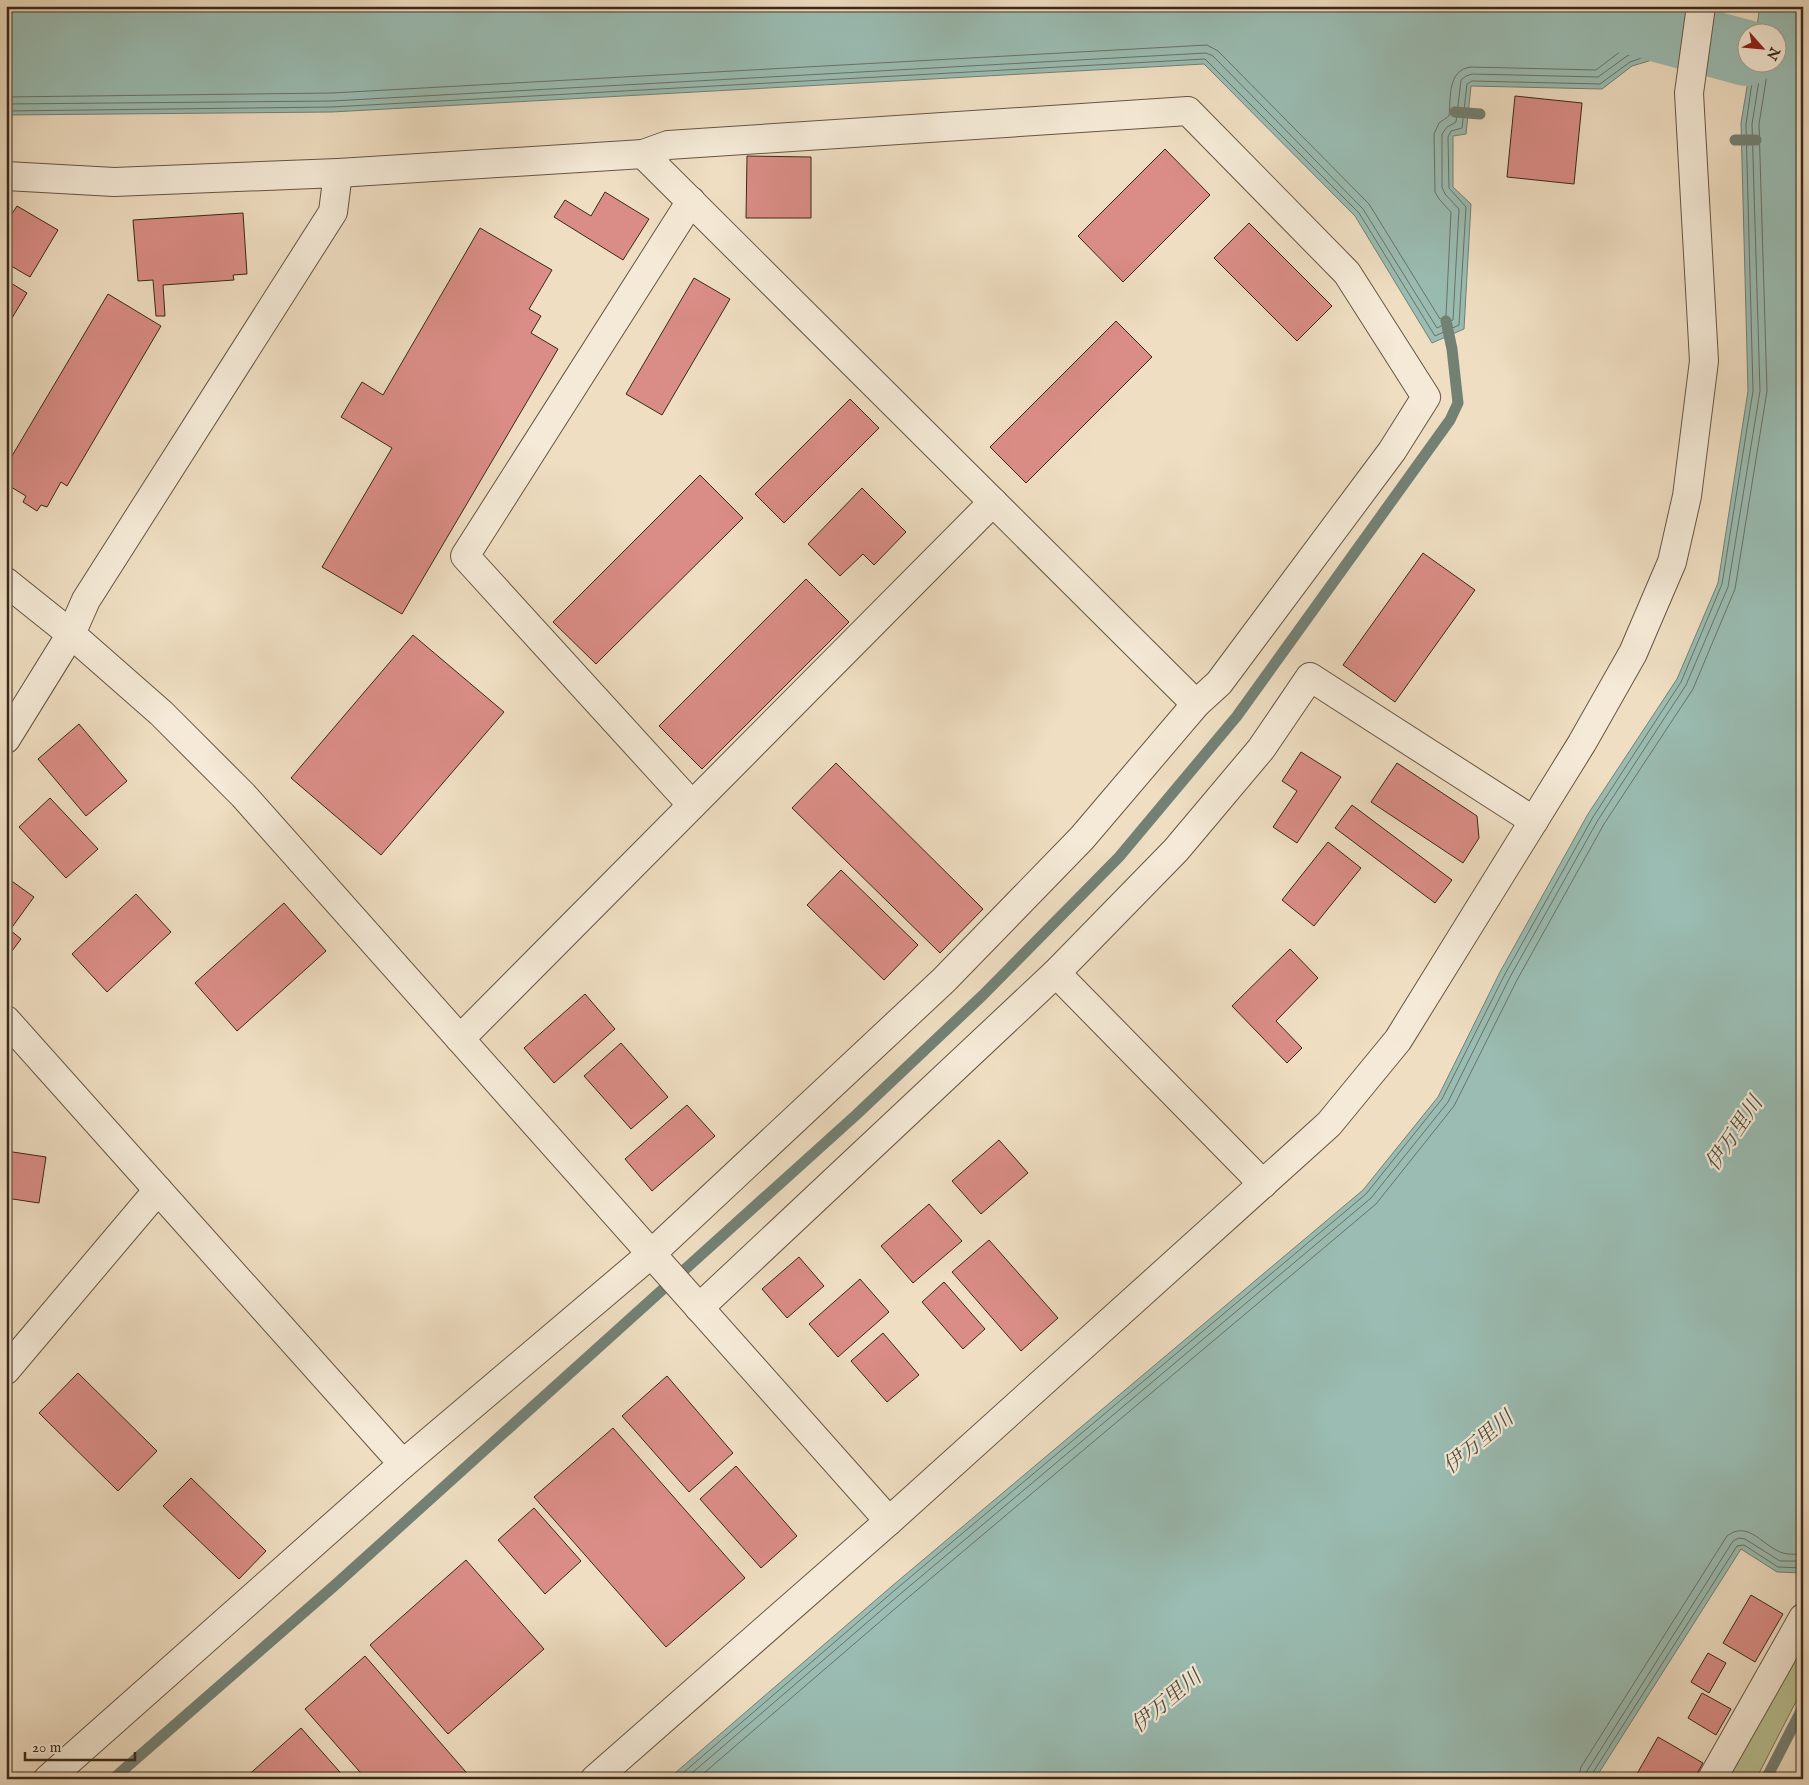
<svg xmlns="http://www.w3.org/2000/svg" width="1809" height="1785" font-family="'IM FELL English','Noto Serif JP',serif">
  <rect width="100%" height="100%" fill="#efdec2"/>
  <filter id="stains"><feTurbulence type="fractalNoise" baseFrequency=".004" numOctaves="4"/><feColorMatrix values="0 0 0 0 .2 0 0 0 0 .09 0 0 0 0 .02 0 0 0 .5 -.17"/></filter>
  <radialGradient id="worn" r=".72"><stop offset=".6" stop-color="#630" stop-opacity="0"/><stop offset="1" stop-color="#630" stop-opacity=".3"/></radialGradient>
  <path fill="#b9c193" stroke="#797556" d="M1803,1639v49l-47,91h-30z"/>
  <g fill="#9abcb2" stroke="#738175">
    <path d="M6,6h1655l-2,52 -27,8 -30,23 -131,-3 -5,48 -13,2v51l18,17 -7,125 -32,14 -77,-127 -151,-152 -872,48 -326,3z"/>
    <path d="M1760,6h43v1567l-26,-1 -36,-23 -146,230h-927l224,-193 471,-396 75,-93 62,-125 88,-158 89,-135 41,-96 30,-192 -7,-268 10,-60 25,-1v-30h-20z"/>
  </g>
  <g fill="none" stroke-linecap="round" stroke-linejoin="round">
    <g stroke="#6a7266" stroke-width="1">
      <path d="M6,97l326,-4 875,-48 11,6 151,153 71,115 6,-3 5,-104 -12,-13 -4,-7 -1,-58 5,-11 10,-7c2,-18 -2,-46 22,-49l125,3 25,-19 19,-7 2,-38"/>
      <path d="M6,104l326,-3 874,-48 7,3 150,153 74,119 16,-8 6,-111 -14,-15 -3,-7v-53l5,-7 9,-5 5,-42 5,-4 6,-2 126,3 29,-21 20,-7 2,-43"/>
      <path d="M6,111l326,-4 873,-48 154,154 76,123 24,-11 7,-118 -17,-19 -1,-51 3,-6 11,-3 5,-44 5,-3 128,3 30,-22 23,-8 3,-48"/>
      <path d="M676,1779l219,-189 471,-396 76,-95 63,-125 88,-157 88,-135 41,-98 31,-193 -7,-267 9,-62"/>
      <path d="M685,1779l214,-184 472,-397 77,-96 62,-125 88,-157 88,-135 42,-98 32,-196 -8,-267 10,-62"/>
      <path d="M697,1779l207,-178 472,-397 78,-98 63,-126 87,-156 89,-135 42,-100 32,-198 -8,-267 10,-62"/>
      <path d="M1578,1779l3,-12 146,-231c22,-17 37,12 56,17 6,2 14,1 20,1"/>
      <path d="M1585,1779l2,-8 146,-230 6,-3 6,1 35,22h23"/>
      <path d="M1591,1779l1,-5 145,-228 7,-1 34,22 25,1"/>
    </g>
    <g stroke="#738175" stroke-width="11">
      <path d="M1455,112l25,2"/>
      <path d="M1735,140h21"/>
      <path d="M113,1779l221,-193 522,-471 127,-120 136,-138 118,-141 213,-296 8,-17 -6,-54 -6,-28"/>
      <path d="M1766,1779l37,-72"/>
    </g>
    <path stroke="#9abcb2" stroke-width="66" d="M1573,6l173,47"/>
  </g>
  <g fill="#da8d86" stroke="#39291a">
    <path d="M1515,96l67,7 -8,81 -67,-7z"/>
    <path d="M1165,149l45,46 -87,87 -45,-46z"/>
    <path d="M747,156l64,1v61h-65z"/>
    <path d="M605,192l44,27 -26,41 -69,-43 11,-17 26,16z"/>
    <path d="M17,206l41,24 -28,47 -24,-14v-40z"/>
    <path d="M243,213l4,61 -14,1 1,5 -71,5 2,31h-9l-3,-36 -15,1 -5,-61z"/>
    <path d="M1249,223l83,83 -35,35 -83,-83z"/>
    <path d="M480,228l72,42 -23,39 12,7 -10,17 27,16 -156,265 -80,-47 70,-119 -51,-31 21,-35 21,13z"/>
    <path d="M694,278l36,21 -68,116 -36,-21z"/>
    <path d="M6,280l21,13 -21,35z"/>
    <path d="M108,294l53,32 -94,160 -6,-4 -14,25 -6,-2 -4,6 -14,-9 3,-6 -20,-12v-18z"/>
    <path d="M1116,321l36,36 -126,126 -36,-36z"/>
    <path d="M850,399l29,29 -95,95 -29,-29z"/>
    <path d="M700,475l43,43 -147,146 -43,-42z"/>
    <path d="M862,488l44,44 -32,33 -11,-11 -23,22 -32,-32z"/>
    <path d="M1423,553l52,37 -80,112 -52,-37z"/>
    <path d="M806,579l43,43 -147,147 -43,-43z"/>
    <path d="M413,635l91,77 -123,143 -90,-77z"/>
    <path d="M79,724l48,57 -41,35 -48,-57z"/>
    <path d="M1301,752l40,25 -44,66 -24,-16 24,-36 -15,-10z"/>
    <path d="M836,763l147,146 -43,44 -148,-145z"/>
    <path d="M1397,763l80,53 2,22 -16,25 -92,-61z"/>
    <path d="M50,798l48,51 -32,29 -47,-51z"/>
    <path d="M1352,805l100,75 -17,23 -100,-75z"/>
    <path d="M1328,842l33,26 -47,58 -32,-26z"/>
    <path d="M841,870l77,75 -34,35 -77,-75z"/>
    <path d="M6,877l28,20 -24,33 11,9 -15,20z"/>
    <path d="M136,894l35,38 -64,60 -35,-38z"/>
    <path d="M284,903l42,48 -89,80 -42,-48z"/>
    <path d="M1290,949l28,29 -42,43 26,27 -15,15 -55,-57z"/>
    <path d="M585,994l30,35 -61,54 -30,-35z"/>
    <path d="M621,1043l47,54 -37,32 -47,-53z"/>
    <path d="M687,1105l28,31 -63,55 -27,-32z"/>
    <path d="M999,1140l29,33 -47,41 -29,-33z"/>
    <path d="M6,1151l40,6 -7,46 -33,-5z"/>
    <path d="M929,1204l33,37 -49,42 -32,-37z"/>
    <path d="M989,1240l69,78 -37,33 -69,-79z"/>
    <path d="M799,1257l25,29 -37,32 -25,-29z"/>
    <path d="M860,1279l29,33 -51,45 -29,-33z"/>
    <path d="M944,1282l41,47 -22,20 -41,-47z"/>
    <path d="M883,1333l36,42 -32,27 -36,-41z"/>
    <path d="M78,1373l79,78 -39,40 -79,-78z"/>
    <path d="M667,1376l66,77 -44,39 -67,-76z"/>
    <path d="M613,1428l132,150 -79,69 -132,-150z"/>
    <path d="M736,1466l61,70 -36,32 -61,-69z"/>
    <path d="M191,1478l75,73 -27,28 -76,-73z"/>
    <path d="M534,1508l47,53 -36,33 -47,-54z"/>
    <path d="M466,1560l78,89 -96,85 -78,-89z"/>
    <path d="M1751,1595l32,19 -28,48 -32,-19z"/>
    <path d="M1708,1653l18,10 -17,30 -18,-11z"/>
    <path d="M365,1656l107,123h-106l-61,-70z"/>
    <path d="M1702,1693l29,16 -15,26 -28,-17z"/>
    <path d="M301,1728l45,51h-102z"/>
    <path d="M1658,1737l45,26 -9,16h-60z"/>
  </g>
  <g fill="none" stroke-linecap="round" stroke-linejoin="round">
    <g stroke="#665644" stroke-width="30">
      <g id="minor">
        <path d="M643,154l553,550"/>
        <path d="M6,176l108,6 224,-9 305,-19 25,-9 520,-34 159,162 79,124 -34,54 -173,232 -23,21 -114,134 -138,142 -293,274 -248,210 -355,315"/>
        <path d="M691,201l-226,355 227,249"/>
        <path d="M6,582l65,52 90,79 82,82 646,726"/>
        <path d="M6,739l65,-105 15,-34 247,-388 5,-39"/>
        <path d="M1056,973l207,211"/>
        <path d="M6,1020l152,170"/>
        <path d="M460,1039l533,-537"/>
        <path d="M699,1308l357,-335 120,-123 85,-101 49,-72 224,144"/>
        <path d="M6,1370l152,-180 245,274"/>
        <path d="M595,1779l294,-258 440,-397 69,-84 184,-297 51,-90 39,-91 15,-66 17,-135 -15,-268 12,-87"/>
        <path d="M1712,1779l91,-161"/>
      </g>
    </g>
    <use href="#minor" stroke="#f5ead7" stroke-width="28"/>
  </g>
  <g text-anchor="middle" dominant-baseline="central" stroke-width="4.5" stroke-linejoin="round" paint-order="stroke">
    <g font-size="21" font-style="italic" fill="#514e40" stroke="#f5ead7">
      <text transform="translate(1735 1134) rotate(-56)">伊万里川</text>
      <text transform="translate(1479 1443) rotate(-40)">伊万里川</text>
      <text transform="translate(1167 1702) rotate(-40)">伊万里川</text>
    </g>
  </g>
  <rect width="1809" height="1785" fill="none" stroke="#efdec2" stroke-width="25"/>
  <rect x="8" y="8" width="1794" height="1770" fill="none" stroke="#39291a" stroke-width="2.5"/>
  <rect x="12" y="12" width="1784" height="1760" fill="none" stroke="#39291a"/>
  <g transform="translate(1762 48) rotate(117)"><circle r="24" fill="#f5ead7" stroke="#aa9d8b"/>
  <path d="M0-4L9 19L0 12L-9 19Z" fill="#8f2418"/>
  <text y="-8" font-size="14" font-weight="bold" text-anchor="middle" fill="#39291a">N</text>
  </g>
  <path d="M25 1752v8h110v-8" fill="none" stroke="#39291a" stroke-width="2.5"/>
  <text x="32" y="1752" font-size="15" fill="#39291a" stroke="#f5ead7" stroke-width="4" paint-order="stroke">20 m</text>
  <rect width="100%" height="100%" filter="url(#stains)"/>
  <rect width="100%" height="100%" fill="url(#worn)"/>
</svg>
